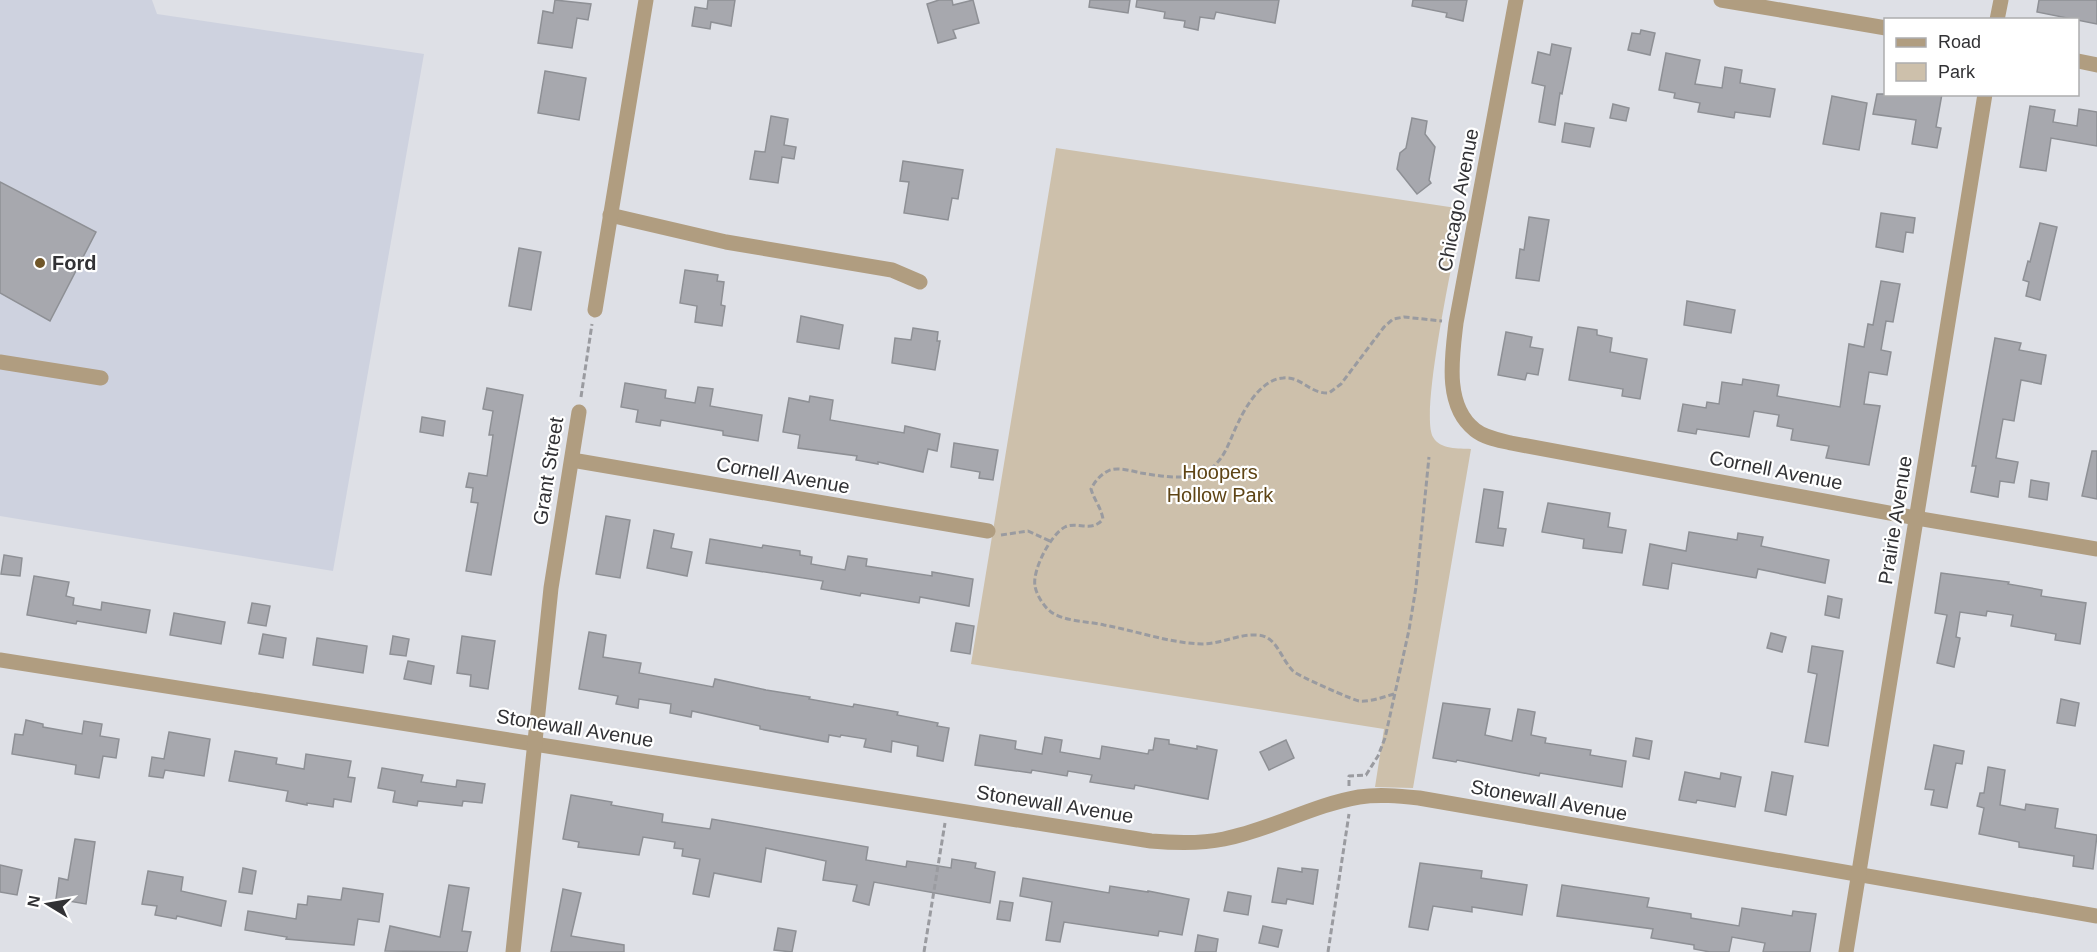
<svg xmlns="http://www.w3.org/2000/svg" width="2097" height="952" font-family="Helvetica,sans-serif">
  <rect width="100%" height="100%" fill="#dee0e6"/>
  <path fill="#ced2df" d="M0,0h152l5,14 267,40 -91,517 -333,-55z"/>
  <path fill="#cdc0ab" d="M1056,148l407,61c-7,37 -44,204 -30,228 7,13 26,11 38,12l-58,339 -38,-1 9,-58 -413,-65z"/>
  <g fill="#a7a8ae" stroke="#8e9095" stroke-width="1.5">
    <path d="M555,0l36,4 -3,16 -11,-2 -5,30 -34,-5 5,-32 10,2z"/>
    <path d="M708,0h27l-4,26 -20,-4 -1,7 -18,-3 3,-19 12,2z"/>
    <path d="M939,0h13l1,5 20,-5 6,23 -26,7 3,8 -18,5 -11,-39z"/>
    <path d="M1090,0h40l-2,13 -39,-6z"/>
    <path d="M1137,0h142l-4,23 -59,-11 -2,7 -14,-2 -2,13 -14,-3 1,-6 -21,-3 1,-6 -29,-5z"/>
    <path d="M1413,0h54l-4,21 -17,-4 1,-4 -35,-7z"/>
    <path d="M2039,0h58v24l-60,-12z"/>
    <path d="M1641,30l14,3 -5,22 -22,-5 4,-17 8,1z"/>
    <path d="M1552,44l19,4 -9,46 -2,-1 -5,32 -16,-3 6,-36 -13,-3 6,-31 12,3z"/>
    <path d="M1666,53l34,7 -5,24 27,4 3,-21 17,3 -2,13 35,6 -5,28 -35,-5 -1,6 -36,-6 2,-9 -26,-5 1,-5 -16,-3z"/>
    <path d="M545,71l41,7 -7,42 -41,-7z"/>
    <path d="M1877,94h65l-6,33 5,1 -4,20 -25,-4 4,-24 -43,-6z"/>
    <path d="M1832,96l35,7 -8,47 -36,-6z"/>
    <path d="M1613,104l16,4 -3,13 -16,-3z"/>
    <path d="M2030,106l25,4 -2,12 24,4 2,-17 18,3v34l-46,-8 -5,33 -26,-4z"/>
    <path d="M771,116l17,3 -4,26 12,2 -2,12 -12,-2 -4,26 -28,-4 5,-28 10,1z"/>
    <path d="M1412,118l15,3 -2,13 10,13 -6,33 2,3 -14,11 -20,-25 3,-16 6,-5z"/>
    <path d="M1565,123l29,5 -4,19 -28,-5z"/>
    <path d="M903,161l60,9 -5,29 -6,-1 -4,22 -44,-7 5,-31 -9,-1z"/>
    <path d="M0,182l96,50 -46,89 -50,-28z"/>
    <path d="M1881,213l34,5 -2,15 -7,-1 -3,20 -27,-5z"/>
    <path d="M1529,217l20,3 -10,61 -23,-3 4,-29 4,1z"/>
    <path d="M2040,223l17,4 -17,73 -14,-4 3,-14 -6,-2 5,-19 2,1z"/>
    <path d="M519,248l22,4 -10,58 -22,-4z"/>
    <path d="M685,270l33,5 -1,6 7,1 -3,23 4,1 -3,20 -27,-4 2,-16 -17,-3z"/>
    <path d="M1881,281l19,3 -7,38 -7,-1 -5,29 10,2 -4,23 -18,-3 -5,32 16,2 -11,59 -43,-7 3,-12 -38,-6 2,-11 -16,-3 2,-11 -25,-4 -5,26 -52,-8 -1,5 -18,-3 5,-27 23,4 1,-6 12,2 3,-22 20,3 1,-6 36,6 -2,11 63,11 9,-63 15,3 4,-23 5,1z"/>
    <path d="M1687,301l48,9 -4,23 -47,-8z"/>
    <path d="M801,316l42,9 -4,24 -42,-7z"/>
    <path d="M1578,327l19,3v5l15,3 -2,14 37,7 -7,40 -18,-3 1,-7 -54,-9z"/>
    <path d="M913,328l25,4 -1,9h3l-5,29 -43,-7 3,-25 16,2z"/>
    <path d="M1506,332l26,5 -2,10 13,2 -5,26 -11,-2 -2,7 -27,-5z"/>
    <path d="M1995,338l26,5 -2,7 27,5 -5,29 -20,-4 -7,41 -11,-2 -7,39 22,4 -4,21 -14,-2 -2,16 -27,-5 5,-26h-4z"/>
    <path d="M625,383l41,7 -1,8 30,5 3,-16 15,2 -3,17 52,9 -4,26 -35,-6v-4l-62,-11 -1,6 -24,-4 2,-12 -17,-3z"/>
    <path d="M487,388l36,7 -32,180 -25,-4 12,-68 -7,-1 2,-14 -7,-1 3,-14 18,3 6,-41h-4l4,-24 -10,-2z"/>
    <path d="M810,396l23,4 -3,20 74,13 1,-7 35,8 -3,17 -9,-2 -5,23 -45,-10v2l-22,-4 1,-4 -59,-8 2,-13 -17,-3 6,-34 20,4z"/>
    <path d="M422,417l23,4 -2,15 -23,-4z"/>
    <path d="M954,443l44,7 -5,30 -14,-2 1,-6 -29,-5z"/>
    <path d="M2092,451h5v48l-15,-3z"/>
    <path d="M2031,480l18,3 -2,17 -18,-3z"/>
    <path d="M1484,489l19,3 -5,36 8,1 -3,17 -27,-4z"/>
    <path d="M1548,503l62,10 -2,14 18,3 -4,23 -39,-5 1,-9 -42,-7z"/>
    <path d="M606,516l24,4 -10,58 -24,-4z"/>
    <path d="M654,530l20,4 -3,14 21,4 -5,24 -40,-8z"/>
    <path d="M1689,532l48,8 1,-7 25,4 -2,9 68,14 -4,23 -67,-14 -2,9 -84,-15 -4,26 -25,-4 7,-41 36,7z"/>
    <path d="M710,539l52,9 1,-3 37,6v4l12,2 -1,7 34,6 3,-14 19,3 -1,7 66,10v-4l41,7 -4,27 -49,-9 -1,6 -58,-10 -1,3 -39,-7 2,-8 -117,-18z"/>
    <path d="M4,555l18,3 -2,18 -19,-2z"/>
    <path d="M1941,573l68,9 -1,2 34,6 -1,6 45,7 -6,41 -25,-4 1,-6 -45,-8 2,-11 -26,-4 -1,5 -26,-4 -4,25 4,1 -6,29 -17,-4 10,-48 -12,-2z"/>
    <path d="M34,576l35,6 -3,14 8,2 -1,7 28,5 1,-8 48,8 -4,23 -69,-12 -1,3 -49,-9z"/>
    <path d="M1828,596l14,3 -3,19 -14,-3z"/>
    <path d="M252,603l18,3 -4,20 -18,-3z"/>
    <path d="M174,613l51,9 -4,22 -51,-9z"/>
    <path d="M956,623l18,3 -4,28 -19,-3z"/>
    <path d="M589,632l17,3 -3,22 38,6 -2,10 74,14 2,-8 51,11 44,7 -1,2 44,8 1,-3 44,8 -1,3 41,8 -1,3 12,2 -6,33 -26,-5 1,-10 -26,-5 -1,11 -27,-5 2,-8 -25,-4 -1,2 -11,-2 -1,7 -68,-13v-3l-68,-15 -1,6 -21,-4 1,-9 -32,-5 -1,9 -22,-4 2,-8 -39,-7z"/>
    <path d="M1771,633l15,4 -4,15 -15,-4z"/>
    <path d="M263,634l23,4 -3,20 -24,-4z"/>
    <path d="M393,636l16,3 -3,17 -16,-2z"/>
    <path d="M462,636l33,5 -7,48 -18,-3 1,-11 -14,-2z"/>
    <path d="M317,638l50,8 -4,27 -50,-8z"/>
    <path d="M1812,646l31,5 -15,95 -23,-4 12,-68 -9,-2z"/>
    <path d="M408,661l26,5 -3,18 -27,-5z"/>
    <path d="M2061,699l18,4 -4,23 -18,-3z"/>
    <path d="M1443,703l47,6 -5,26 27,6 6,-32 17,3 -4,23 15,3 -1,5 46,7 -1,5 36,6 -4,26 -82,-14 -1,3 -82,-16 -1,2 -23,-4z"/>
    <path d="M26,720l17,4v3l39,7 2,-13 18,3 -2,12 19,3 -3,19 -13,-2 -4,22 -24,-4 1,-9 -64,-11 3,-20 8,1z"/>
    <path d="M169,732l41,7 -6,37 -39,-6 -2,8 -14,-2 3,-19 12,2z"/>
    <path d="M980,735l36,6 -1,8 27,5 3,-17 17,3 -2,12 40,7 2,-13 46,8 1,-4h4l2,-12 14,2v4l28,5v-3l20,4 -9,49 -73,-14 -1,4 -44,-7 2,-7 -24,-4 -1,5 -35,-6 -1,3 -56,-8z"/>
    <path d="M1636,738l16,3 -3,18 -16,-3z"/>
    <path d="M1286,740l8,18 -25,12 -9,-18z"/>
    <path d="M1934,745l30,6 -2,13 -6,-1 -9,45 -16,-3 3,-15 -9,-1z"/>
    <path d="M235,751l42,7 -1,6 28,5 2,-15 45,7 -3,16 7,1 -4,24 -17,-3 -1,8 -26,-4v2l-21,-4 2,-10 -59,-10z"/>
    <path d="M1988,767l17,3 -5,35 25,5 1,-6 32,5 -3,19 42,7 -4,34 -20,-3 1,-10 -55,-9v-5l-40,-8 5,-26 -7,-2 3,-13h4z"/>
    <path d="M382,768l41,7 -2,7 35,5 1,-7 28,4 -3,19 -19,-2 -1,5 -44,-5 -1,5 -24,-4 2,-11 -17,-3z"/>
    <path d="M1685,772l35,7 1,-6 20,4 -6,30 -38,-7 -1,3 -17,-3z"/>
    <path d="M1772,772l21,4 -7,39 -21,-4z"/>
    <path d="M571,795l41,7 -1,3 52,9 -1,8 48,7 2,-10 156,28 -2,13 40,7 1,-6 44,7 1,-9 24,4 -1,5 20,4 -5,31 -116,-21 -5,23 -16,-4 4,-16 -34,-5 3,-19 -60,-13 -5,34 -47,-9 -5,24 -16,-3 7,-35 -18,-3 1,-7 -9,-1 1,-6 -32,-5 -4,18 -61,-8 1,-5 -16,-3z"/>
    <path d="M75,839l20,3 -9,62 -30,-5 3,-21 9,2z"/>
    <path d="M1420,863l62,8 -1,7 46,7 -5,30 -50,-8v5l-39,-6 -5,24 -19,-3z"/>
    <path d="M0,865l22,5 -5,25 -17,-3z"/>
    <path d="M243,868l13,3 -4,23 -13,-2z"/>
    <path d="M1278,868l24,4v-4l16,2 -5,34 -26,-5 -1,5 -14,-2z"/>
    <path d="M148,871l35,6 -2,14 45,10 -5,25 -44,-10 -1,3 -21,-4 2,-9 -15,-2z"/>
    <path d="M1023,878l86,15 1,-7 38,6v-1l41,8 -7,36 -23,-4 -1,5 -94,-14 -4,20 -14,-2 6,-38 -32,-6z"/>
    <path d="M449,885l20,3 -7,43 9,1 -4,20 -82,-1 5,-25 50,11z"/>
    <path d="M1562,885l87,13 -2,9 44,7v4l48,8 3,-18 50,8 1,-5 23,3 -6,38h-47l2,-9 -33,-6 -3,15h-19l-16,-3v-4l-43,-7 2,-9 -96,-13z"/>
    <path d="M343,888l40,6 -4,28 -21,-3 -4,26 -68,-6 1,-2 -42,-7 3,-19 48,8 2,-15 9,1 1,-9 33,4z"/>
    <path d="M563,889l18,4 -10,43 53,9v7h-73z"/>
    <path d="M1228,892l23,4 -3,19 -24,-4z"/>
    <path d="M1000,901l13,2 -3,18 -13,-2z"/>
    <path d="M1263,926l19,4 -4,17 -19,-4z"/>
    <path d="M778,928l18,3 -4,21 -18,-2z"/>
    <path d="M1198,935l20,4 -2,13h-21z"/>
  </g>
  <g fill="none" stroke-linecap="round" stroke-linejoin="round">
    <g stroke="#9a9ba0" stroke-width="3" stroke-dasharray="6 3" stroke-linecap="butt">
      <path d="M581,397l11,-73"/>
      <path d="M1001,535l27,-4 22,10"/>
      <path d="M1394,694c-11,3 -23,8 -35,7 -6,-1 -63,-26 -66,-30 -13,-13 -16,-36 -37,-36 -18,-1 -35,9 -54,9 -33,-1 -65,-13 -98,-19 -17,-4 -38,-3 -53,-13 -7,-5 -15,-18 -16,-26 -3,-16 16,-52 30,-59 13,-6 27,6 38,-8 -2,-12 -9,-19 -12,-30 4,-8 10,-15 19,-19 9,-3 22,1 31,3 19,3 41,7 59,1 25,-9 28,-32 39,-53 8,-17 24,-42 44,-43 19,-2 26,16 46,15l12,-9 43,-57 9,-8 11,-2 38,4"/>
      <path d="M1349,786v-10l17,-1 12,-19 7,-18 24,-108 7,-43 13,-130"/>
      <path d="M924,952l21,-129"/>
      <path d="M1328,952l21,-138"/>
    </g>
    <g stroke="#b09d80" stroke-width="15">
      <path d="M1516,0l-60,323c-4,34 -12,83 19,107 10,8 24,10 36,13l405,75 181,31"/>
      <path d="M1721,0l165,28"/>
      <path d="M1997,20l4,-20"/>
      <path d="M2078,61l19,4"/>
      <path d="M610,215l116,27 166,28 28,12"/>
      <path d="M595,310l51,-310"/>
      <path d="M0,362l101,16"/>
      <path d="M572,460l416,71"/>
      <path d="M0,660l1151,181c24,2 49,3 73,-2 46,-9 89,-34 135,-42 20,-3 40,-1 60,1l678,118"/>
      <path d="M513,952l38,-364 28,-176"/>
      <path d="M1846,952l139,-858"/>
    </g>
  </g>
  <circle fill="#705628" stroke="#fff" stroke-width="2" cx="40" cy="263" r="6"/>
  <g text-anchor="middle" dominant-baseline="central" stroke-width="4.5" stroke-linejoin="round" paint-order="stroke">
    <g font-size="20" fill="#323235" stroke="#fff">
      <text transform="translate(1458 200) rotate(-79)">Chicago Avenue</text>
      <text transform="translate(1776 470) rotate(11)">Cornell Avenue</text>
      <text transform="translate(548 471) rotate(-81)">Grant Street</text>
      <text transform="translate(783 475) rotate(10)">Cornell Avenue</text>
      <text transform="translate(1895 520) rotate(-81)">Prairie Avenue</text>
      <text transform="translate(575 728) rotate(9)">Stonewall Avenue</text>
      <text transform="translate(1549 800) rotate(10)">Stonewall Avenue</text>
      <text transform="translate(1055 804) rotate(9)">Stonewall Avenue</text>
    </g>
    <g font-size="20" font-weight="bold" fill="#323235" stroke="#fff" text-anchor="start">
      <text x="52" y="263">Ford</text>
    </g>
    <g font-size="20" fill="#5e4415" stroke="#fff">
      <text x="1220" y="472">Hoopers<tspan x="1220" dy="23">Hollow Park</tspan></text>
    </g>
  </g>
  <rect x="1884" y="18" width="195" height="78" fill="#ffffff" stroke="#adadae" stroke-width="1.5"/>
  <rect x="1896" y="38" width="30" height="9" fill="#b09d80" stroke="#adadae" stroke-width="1.5"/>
  <text x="1938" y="48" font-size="18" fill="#323235">Road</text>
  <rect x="1896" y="63" width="30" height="18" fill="#cdc0ab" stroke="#adadae" stroke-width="1.5"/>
  <text x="1938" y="78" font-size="18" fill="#323235">Park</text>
  <g transform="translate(48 904) rotate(281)" stroke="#ffffff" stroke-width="4.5" paint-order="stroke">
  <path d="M0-4.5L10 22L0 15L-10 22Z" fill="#323235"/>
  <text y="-9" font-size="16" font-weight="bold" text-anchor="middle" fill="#323235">N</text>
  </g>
</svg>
